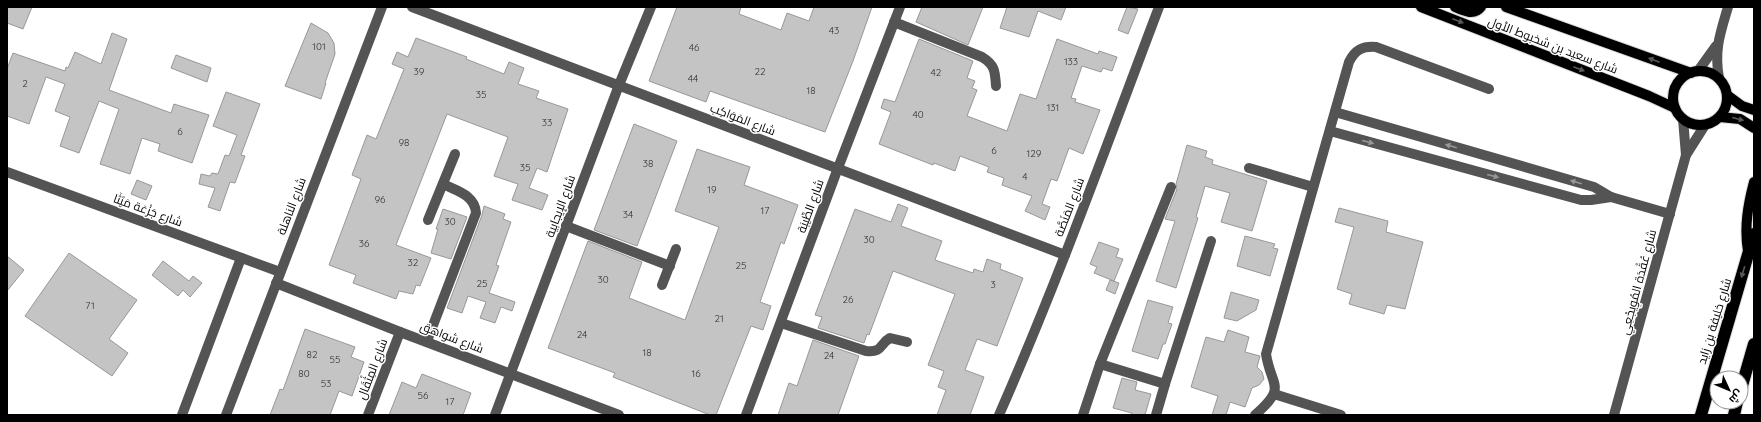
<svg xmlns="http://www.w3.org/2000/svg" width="1761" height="422" font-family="Quicksand,Cairo,sans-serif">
  <rect width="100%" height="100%" fill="#fff"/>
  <g fill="#c4c4c4" stroke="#989898">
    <path d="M7,7h25l-9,22 -16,-6z"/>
    <path d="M677,7h64l-2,7 42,16 6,-17 22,8 5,-14h58l-19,54 -28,71 -115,-41 -4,11 -57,-21z"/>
    <path d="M922,7h61l-15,38 -52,-23z"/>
    <path d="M1007,7h59l-5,13 -23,-9 -9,26 -29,-9z"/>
    <path d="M1127,7l11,2 -10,25 -10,-4z"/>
    <path d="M311,23l17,10 6,10 1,11 -10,29h1l-5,16 -36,-13z"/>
    <path d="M112,33l15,6 -18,51 62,23 3,-9 35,11 -17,48 -34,-12 2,-7 -18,-6 -12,36 -30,-10 19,-55 -20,-8 -20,52 -19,-7 10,-29 -15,-6 10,-27 -19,-7 -17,47 -22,-8v-47l6,-16 52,18 1,-4 2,1 7,-16 26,12z"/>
    <path d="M416,38l51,19 -1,2 38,15 5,-12 15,6 -6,16 21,7 -3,7 32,11 -21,63 -10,-4 -8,20 19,7 -6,15 -30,-10 6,-16 -24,-8 14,-39 -61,-23 -51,131 35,13 -11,28 -4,-1 -3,9 -14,-3 -3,8 -43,-16 3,-8 -27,-10 32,-86 -9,-4 15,-40 9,4 28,-70 -12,-5 5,-12 11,5z"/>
    <path d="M919,39l54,22 -6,17 8,3 -3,7 5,2 -10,26 40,15 13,-37 16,5 21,-60 41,15 1,-3 18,6 -5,14 -9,-3 -2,4 -19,-6 -11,32 5,1 -1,3 25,8 -17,44 -14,-6 -12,33 -6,-2 -9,25 8,3 -5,13 -20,-9 7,-15 -30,-11 2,-7 -17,-6 2,-5 -29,-11 -5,15 -21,-8 -1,2 -54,-21 12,-32 -10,-4 3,-9 11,3z"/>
    <path d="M176,55l35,13 -4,14 -36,-14z"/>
    <path d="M226,92l34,12 -19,51 4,1 -10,27 -5,-1 -10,29 -12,-4 7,-19 -16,-4 2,-10 9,2 2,-3 6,1 7,-19 4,1 8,-21 -24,-9z"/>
    <path d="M634,124l43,17 -40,105 -43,-16z"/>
    <path d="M1187,145l20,6 -2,6 8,3 -1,4 55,17 -15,50 -31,-9 9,-29 -25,-7 -9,31 2,1 -22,70 -20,-7 19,-60 -10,-2 12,-30 -1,-5z"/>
    <path d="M697,149l53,18 -6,18 54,20 -14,39 -3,-2 -21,60 11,4 -8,24 -12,-4 -35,89h-6l-97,-38 2,-4 -67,-25 40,-107 54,21 -13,36 56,22 34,-93 -44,-16z"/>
    <path d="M137,180l15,6 -6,14 -15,-6z"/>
    <path d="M898,204l10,4 -7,18 41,15 -7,19 38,13 1,-4 9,3 4,-13 14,5 -1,5 23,9 -26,68 -20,-7 -12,31 19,7 -14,38h-33l9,-25 -8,-3 6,-16 -16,-6 27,-71 -62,-23 -24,64 -2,-1 -3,9 -46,-15 4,-11 -7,-2 40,-106 36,13z"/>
    <path d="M484,206l21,8 -2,5 8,3 -15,43 3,1 -10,27 26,9 -3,9 -11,-4 -6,16 -15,-5 6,-16 -18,-6 -6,17 -15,-5 35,-93z"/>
    <path d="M1339,208l49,13 -2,11 37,10 -18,67 -18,-4 -3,9 -35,-10 3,-10 -15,-5 17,-62 -19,-5z"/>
    <path d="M443,209l24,8 -16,42 -20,-6 7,-24h-2z"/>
    <path d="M1245,236l30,8 -2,4 5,1 -8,27 -33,-10z"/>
    <path d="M1099,242l20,7 -3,8 7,2 -9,22 -20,-8 3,-6 -7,-3z"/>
    <path d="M69,253l68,47 -28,39 19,14 -16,23 -87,-60z"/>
    <path d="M7,256l17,14 -17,21z"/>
    <path d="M163,261l26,20 4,-5 9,7 -12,14 -7,-7 -5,6 -26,-21z"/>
    <path d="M1110,280l9,3 -4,11 -9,-4z"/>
    <path d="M1231,292l28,8 -3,10 -19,11 -13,-3z"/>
    <path d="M1148,300l25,7 -5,16 4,1 -7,20h-2l-5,15 -26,-8z"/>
    <path d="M305,329l50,18 -4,10 13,5 -12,34 -13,-5 -9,24h-60l10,-26 3,1z"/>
    <path d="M1228,330l21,7 -4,15 15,4 -3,11 5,5 2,7 -5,6 -7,3 -7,19 -15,-5 -4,13h-14l6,-19 -27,-9 15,-50 18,5z"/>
    <path d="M813,340l46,16 -21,59h-60l11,-32 8,3z"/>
    <path d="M422,374l49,19 -8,22h-74l13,-33 14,6z"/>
    <path d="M1122,378l15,4 -2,8 16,4 -6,21h-14l1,-2 -19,-5z"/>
  </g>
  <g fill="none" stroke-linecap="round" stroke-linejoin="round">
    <g stroke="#dbdbdb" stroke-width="12">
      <g id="major">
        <path d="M1421,7l228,89 26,12"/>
        <path d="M1455,7c9,4 19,9 26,0"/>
        <path d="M1506,7l185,66"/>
        <circle cx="1700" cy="98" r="27"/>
        <path d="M1727,95l15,11 12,4"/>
        <path d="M1720,117l20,2 14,9"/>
        <path d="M1748,251c-4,-24 0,-46 6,-69"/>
      </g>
    </g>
    <g stroke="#dbdbdb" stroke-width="14">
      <g id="highway">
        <path d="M1741,389l13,-45"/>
        <path d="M1701,415l53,-181"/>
        <path d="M1734,415l3,-13"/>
      </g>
    </g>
    <g stroke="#545454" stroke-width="10">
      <path d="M412,7l653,248"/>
      <path d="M894,22l88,35c13,8 13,14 14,29"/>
      <path d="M1698,71l18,-25"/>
      <path d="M1719,78c-5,-28 1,-44 9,-71"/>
      <path d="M1335,112l259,75 17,10 59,17"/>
      <path d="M1683,119l3,36"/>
      <path d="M1330,131l251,69h10l20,-3"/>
      <path d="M1249,168l64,19"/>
      <path d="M7,172l273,100"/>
      <path d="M428,220l27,-66"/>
      <path d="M566,226l104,40"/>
      <path d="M276,283l124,49 219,83"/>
      <path d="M662,285l14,-36"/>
      <path d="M781,323l85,28c17,2 13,-7 24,-13l17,4"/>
      <path d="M427,341l49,-128c-1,-18 -19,-22 -33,-29"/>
      <path d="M1100,364l65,20"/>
      <path d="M1274,394l67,21"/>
      <path d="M182,415l59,-157"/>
      <path d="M226,415l156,-408"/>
      <path d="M368,415l32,-83"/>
      <path d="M495,415l124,-330 32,-78"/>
      <path d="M746,415l92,-247 62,-161"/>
      <path d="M999,415c59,-134 108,-271 160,-408"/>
      <path d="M1083,415l17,-51 71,-177"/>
      <path d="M1156,415l9,-31 46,-143"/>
      <path d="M1255,415c33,-29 16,-28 11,-61l83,-292c6,-12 13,-16 27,-15l113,42"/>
      <path d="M1614,415l72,-260 19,-30"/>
    </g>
    <use href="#major" stroke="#000" stroke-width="10"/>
    <use href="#highway" stroke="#000" stroke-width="12"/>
  </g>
  <defs><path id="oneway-solid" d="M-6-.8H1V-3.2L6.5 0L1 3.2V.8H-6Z"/></defs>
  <g fill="#595959">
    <use href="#oneway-solid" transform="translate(1458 21) rotate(21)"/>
    <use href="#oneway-solid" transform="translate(1654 60) rotate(-159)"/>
    <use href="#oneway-solid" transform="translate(1579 69) rotate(21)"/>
    <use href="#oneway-solid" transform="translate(1738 119) rotate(14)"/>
    <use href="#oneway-solid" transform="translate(1743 272) rotate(107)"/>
  </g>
  <g fill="#989898">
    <use href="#oneway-solid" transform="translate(1368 142) rotate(15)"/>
    <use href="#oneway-solid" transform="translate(1451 146) rotate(-164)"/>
    <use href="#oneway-solid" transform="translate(1493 176) rotate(15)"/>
    <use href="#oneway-solid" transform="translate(1576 182) rotate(-164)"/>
  </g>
  <g text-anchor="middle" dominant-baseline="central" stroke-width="3" stroke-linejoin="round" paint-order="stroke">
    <g font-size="10" fill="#313131">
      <text x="834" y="30">43</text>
      <text x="319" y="46">101</text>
      <text x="694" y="47">46</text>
      <text x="1071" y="61">133</text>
      <text x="419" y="71">39</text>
      <text x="760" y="71">22</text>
      <text x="936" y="72">42</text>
      <text x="693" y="78">44</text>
      <text x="25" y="83">2</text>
      <text x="811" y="90">18</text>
      <text x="481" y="94">35</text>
      <text x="1053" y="107">131</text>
      <text x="918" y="114">40</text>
      <text x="547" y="122">33</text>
      <text x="180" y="131">6</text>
      <text x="404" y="142">98</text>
      <text x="994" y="150">6</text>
      <text x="1034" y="153">129</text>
      <text x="648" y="163">38</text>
      <text x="525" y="167">35</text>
      <text x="1025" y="176">4</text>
      <text x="712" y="189">19</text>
      <text x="380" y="199">96</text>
      <text x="765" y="210">17</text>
      <text x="628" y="214">34</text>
      <text x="450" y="221">30</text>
      <text x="869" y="239">30</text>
      <text x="364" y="243">36</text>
      <text x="413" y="262">32</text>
      <text x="741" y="265">25</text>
      <text x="603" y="279">30</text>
      <text x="482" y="283">25</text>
      <text x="993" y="284">3</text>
      <text x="848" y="299">26</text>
      <text x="90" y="305">71</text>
      <text x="719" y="318">21</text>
      <text x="582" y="334">24</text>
      <text x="647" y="352">18</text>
      <text x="312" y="354">82</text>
      <text x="829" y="355">24</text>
      <text x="335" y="359">55</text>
      <text x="304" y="373">80</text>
      <text x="696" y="373">16</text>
      <text x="326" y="383">53</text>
      <text x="423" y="395">56</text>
      <text x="450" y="401">17</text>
    </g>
    <g font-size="12" fill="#000" stroke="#fff">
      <text transform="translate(1553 45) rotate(21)">شارع سعيد بن شخبوط الأول</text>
      <text transform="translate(743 119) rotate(21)">شارع المَوَاكِب</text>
      <text transform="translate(291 206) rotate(-69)">شارع الناهلة</text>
      <text transform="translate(560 206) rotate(-70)">شارع الإيجابية</text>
      <text transform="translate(810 206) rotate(-70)">شارع الطِّيبَة</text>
      <text transform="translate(1069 207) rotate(-69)">شارع المَنَصَّة</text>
      <text transform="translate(148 210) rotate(20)">شارع جَزْعَة مَيْثَا</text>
      <text transform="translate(1638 282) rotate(-75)">شارع عُقْدَة المُوِيجْعِي</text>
      <text transform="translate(1714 321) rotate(-73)">شارع خليفة بن زايد</text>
      <text transform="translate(452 337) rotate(21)">شارع شواهق</text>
      <text transform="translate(372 369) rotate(-69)">شارع المِثْقَال</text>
    </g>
  </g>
  <rect width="1761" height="422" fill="none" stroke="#000000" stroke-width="16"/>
  <g transform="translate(1729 390) rotate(134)"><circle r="19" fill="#ffffff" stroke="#999999"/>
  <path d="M0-3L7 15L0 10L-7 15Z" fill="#000000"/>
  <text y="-6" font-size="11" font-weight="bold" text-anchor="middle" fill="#000000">ش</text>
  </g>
</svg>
